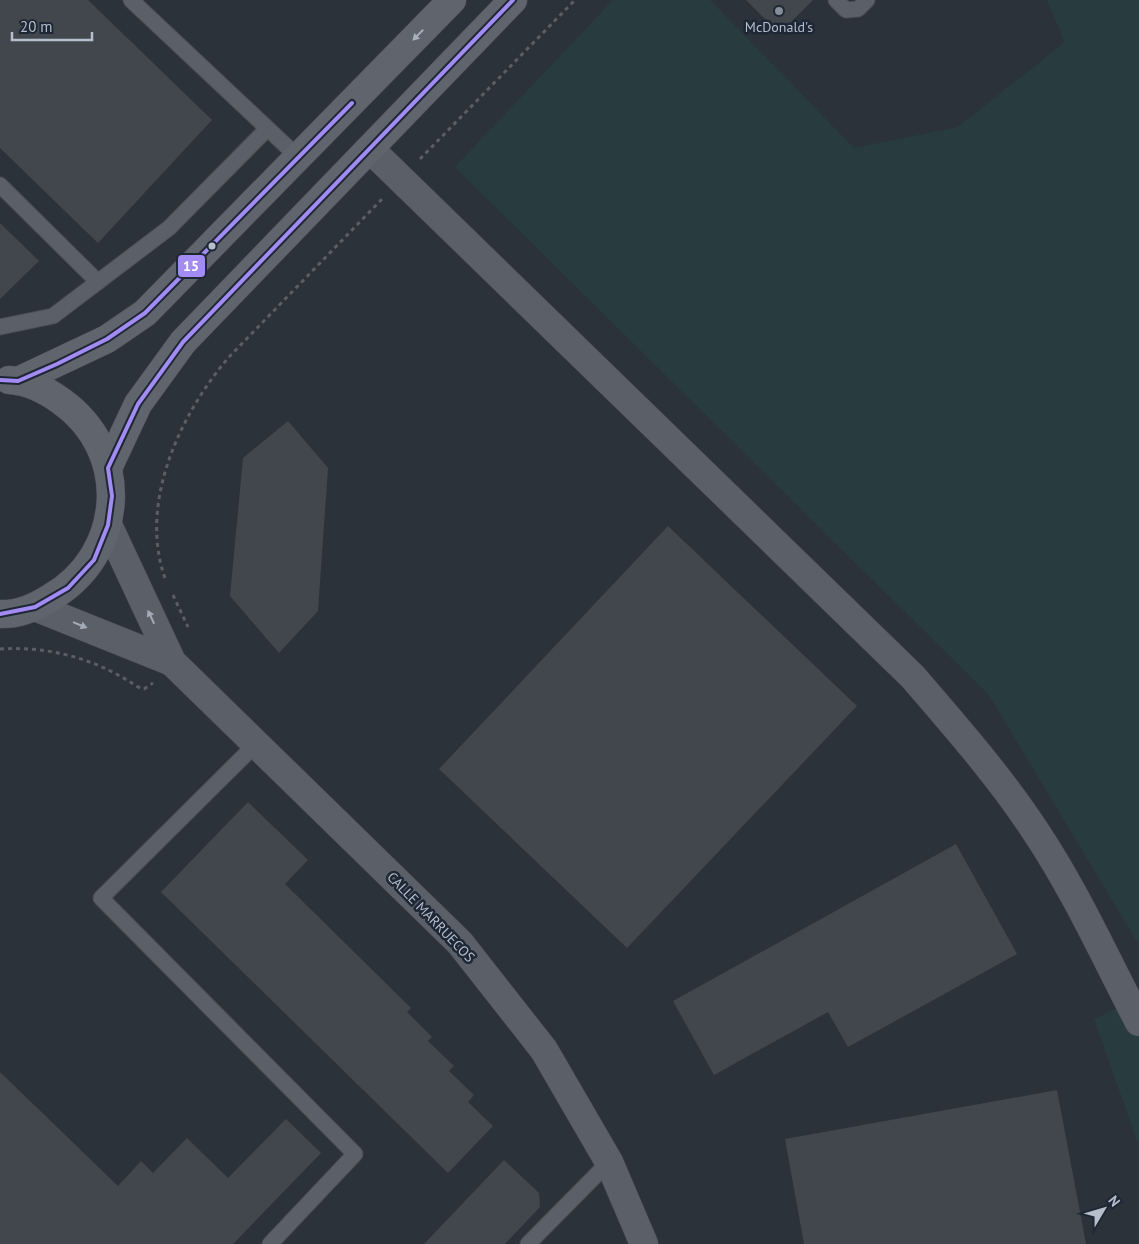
<svg xmlns="http://www.w3.org/2000/svg" width="1139" height="1244" font-family="'PT Sans',sans-serif">
  <rect width="100%" height="100%" fill="#2b323a"/>
  <g fill="#283c40">
    <path d="M613,0h97l144,148 104,-21 107,-85 -18,-42h92v945l-150,-250 -534,-528z"/>
    <path d="M1139,998v148l-45,-127z"/>
  </g>
  <g fill="#42474e">
    <path d="M0,0h88l124,120 -114,123 -98,-95z"/>
    <path d="M746,0h67l-27,27 -4,-4 -3,2 -2,-3 -4,5z"/>
    <path d="M0,223l39,38 -39,38z"/>
    <path d="M288,421l40,47 -10,143 -39,42 -49,-57 13,-138z"/>
    <path d="M668,526l189,180 -230,242 -188,-179z"/>
    <path d="M248,802l60,58 -23,24 126,124 -4,4 25,25 -4,4 26,25 -5,5 25,24 -6,7 25,24 -45,47 -287,-281z"/>
    <path d="M956,844l61,110 -169,93 -20,-35 -114,63 -41,-74z"/>
    <path d="M0,1072l118,114 23,-25 12,12 34,-35 41,40 58,-59 35,34 -88,91h-233z"/>
    <path d="M1057,1090l29,154h-282l-19,-105z"/>
    <path d="M504,1160l35,33 1,14 -35,37h-81z"/>
  </g>
  <g fill="none" stroke-linecap="round" stroke-linejoin="round">
    <g stroke="#494e54" stroke-width="17">
      <g id="service">
        <path d="M131,0l168,158"/>
        <path d="M836,0l10,10 12,-1 9,-9"/>
        <path d="M0,185l98,97"/>
        <path d="M0,327l53,-11 116,-88 98,-99"/>
        <path d="M256,744l-155,154 254,256 -85,90"/>
        <path d="M528,1244l81,-82"/>
      </g>
    </g>
    <g stroke="#494e54" stroke-width="29">
      <path id="minor" d="M370,149l543,528c43,50 87,100 123,155 40,60 70,127 103,190"/>
    </g>
    <g stroke="#494e54" stroke-width="29">
      <g id="tertiary">
        <path d="M108,525l64,137 288,281 84,107 65,112 35,82"/>
        <path d="M35,607l137,55"/>
      </g>
    </g>
    <g stroke="#494e54" stroke-width="29">
      <g id="secondary">
        <path d="M18,381l89,-42 38,-26 307,-313"/>
        <path d="M108,468l30,-64 45,-62 330,-342"/>
        <path d="M0,614c18,1 36,-7 50,-16 75,-43 83,-146 11,-197 -15,-11 -33,-20 -52,-21"/>
      </g>
    </g>
    <g stroke="#595f64" stroke-width="3" stroke-dasharray="4 4" stroke-linecap="butt">
      <path d="M420,159l155,-159"/>
      <path d="M165,578c-27,-76 16,-165 64,-221l154,-159"/>
      <path d="M173,595l15,32"/>
      <path d="M0,649c51,-3 96,10 138,38l6,2 9,-6"/>
    </g>
    <use href="#service" stroke="#5b6068" stroke-width="15"/>
    <use href="#minor" stroke="#5b6068" stroke-width="28"/>
    <use href="#tertiary" stroke="#5b6068" stroke-width="28"/>
    <use href="#secondary" stroke="#60646c" stroke-width="28"/>
    <g stroke="#1e2735" stroke-width="8">
      <g id="bus-1">
        <path d="M0,380l18,1 39,-17 50,-25 38,-26 207,-210"/>
        <path d="M0,614l35,-7 33,-19 26,-28 14,-35 4,-29 -4,-28 30,-64 45,-62 330,-342"/>
      </g>
    </g>
    <use href="#bus-1" stroke="#a28bf3" stroke-width="4"/>
  </g>
  <defs><path id="oneway-solid" d="M-6-.8H1V-3.2L6.5 0L1 3.2V.8H-6Z" transform="scale(1.25)"/></defs>
  <use fill="#a8b0bc" href="#oneway-solid" transform="translate(418 35) rotate(134)"/>
  <g fill="#a3abb6">
    <use href="#oneway-solid" transform="translate(151 617) rotate(-115)"/>
    <use href="#oneway-solid" transform="translate(80 625) rotate(22)"/>
  </g>
  <circle fill="#858d98" stroke="#1e2735" stroke-width="2" cx="779" cy="11" r="5"/>
  <circle fill="#b5beca" stroke="#1e2735" stroke-width="2" cx="212" cy="246" r="4.5"/>
  <g text-anchor="middle" dominant-baseline="central" stroke-width="5" stroke-linejoin="round" paint-order="stroke">
    <g font-size="14" fill="#b5beca" stroke="#1e2735">
      <text x="779" y="27">McDonald's</text>
    </g>
    <g font-size="14" fill="#b5beca" stroke="#1e2735">
      <text transform="translate(431 917) rotate(46)">CALLE MARRUECOS</text>
    </g>
  </g>
  <rect stroke="#1e2735" stroke-width="2" x="177" y="254" width="29" height="24" rx="5" fill="#a28bf3"/>
  <g font-size="14" text-anchor="middle" font-weight="bold" fill="#fff">
    <text x="191" y="271">15</text>
  </g>
  <g transform="translate(1104 1209) rotate(52)" stroke="#1e2735" stroke-width="4" paint-order="stroke">
  <path d="M0-4L9 19L0 12L-9 19Z" fill="#b5beca"/>
  <text y="-8" font-size="14" font-weight="bold" text-anchor="middle" fill="#b5beca">N</text>
  </g>
  <path d="M12 32v8h80v-8" fill="none" stroke="#b5beca" stroke-width="2.5"/>
  <text x="20" y="32" font-size="15" fill="#b5beca" stroke="#1e2735" stroke-width="4" paint-order="stroke">20 m</text>
</svg>
